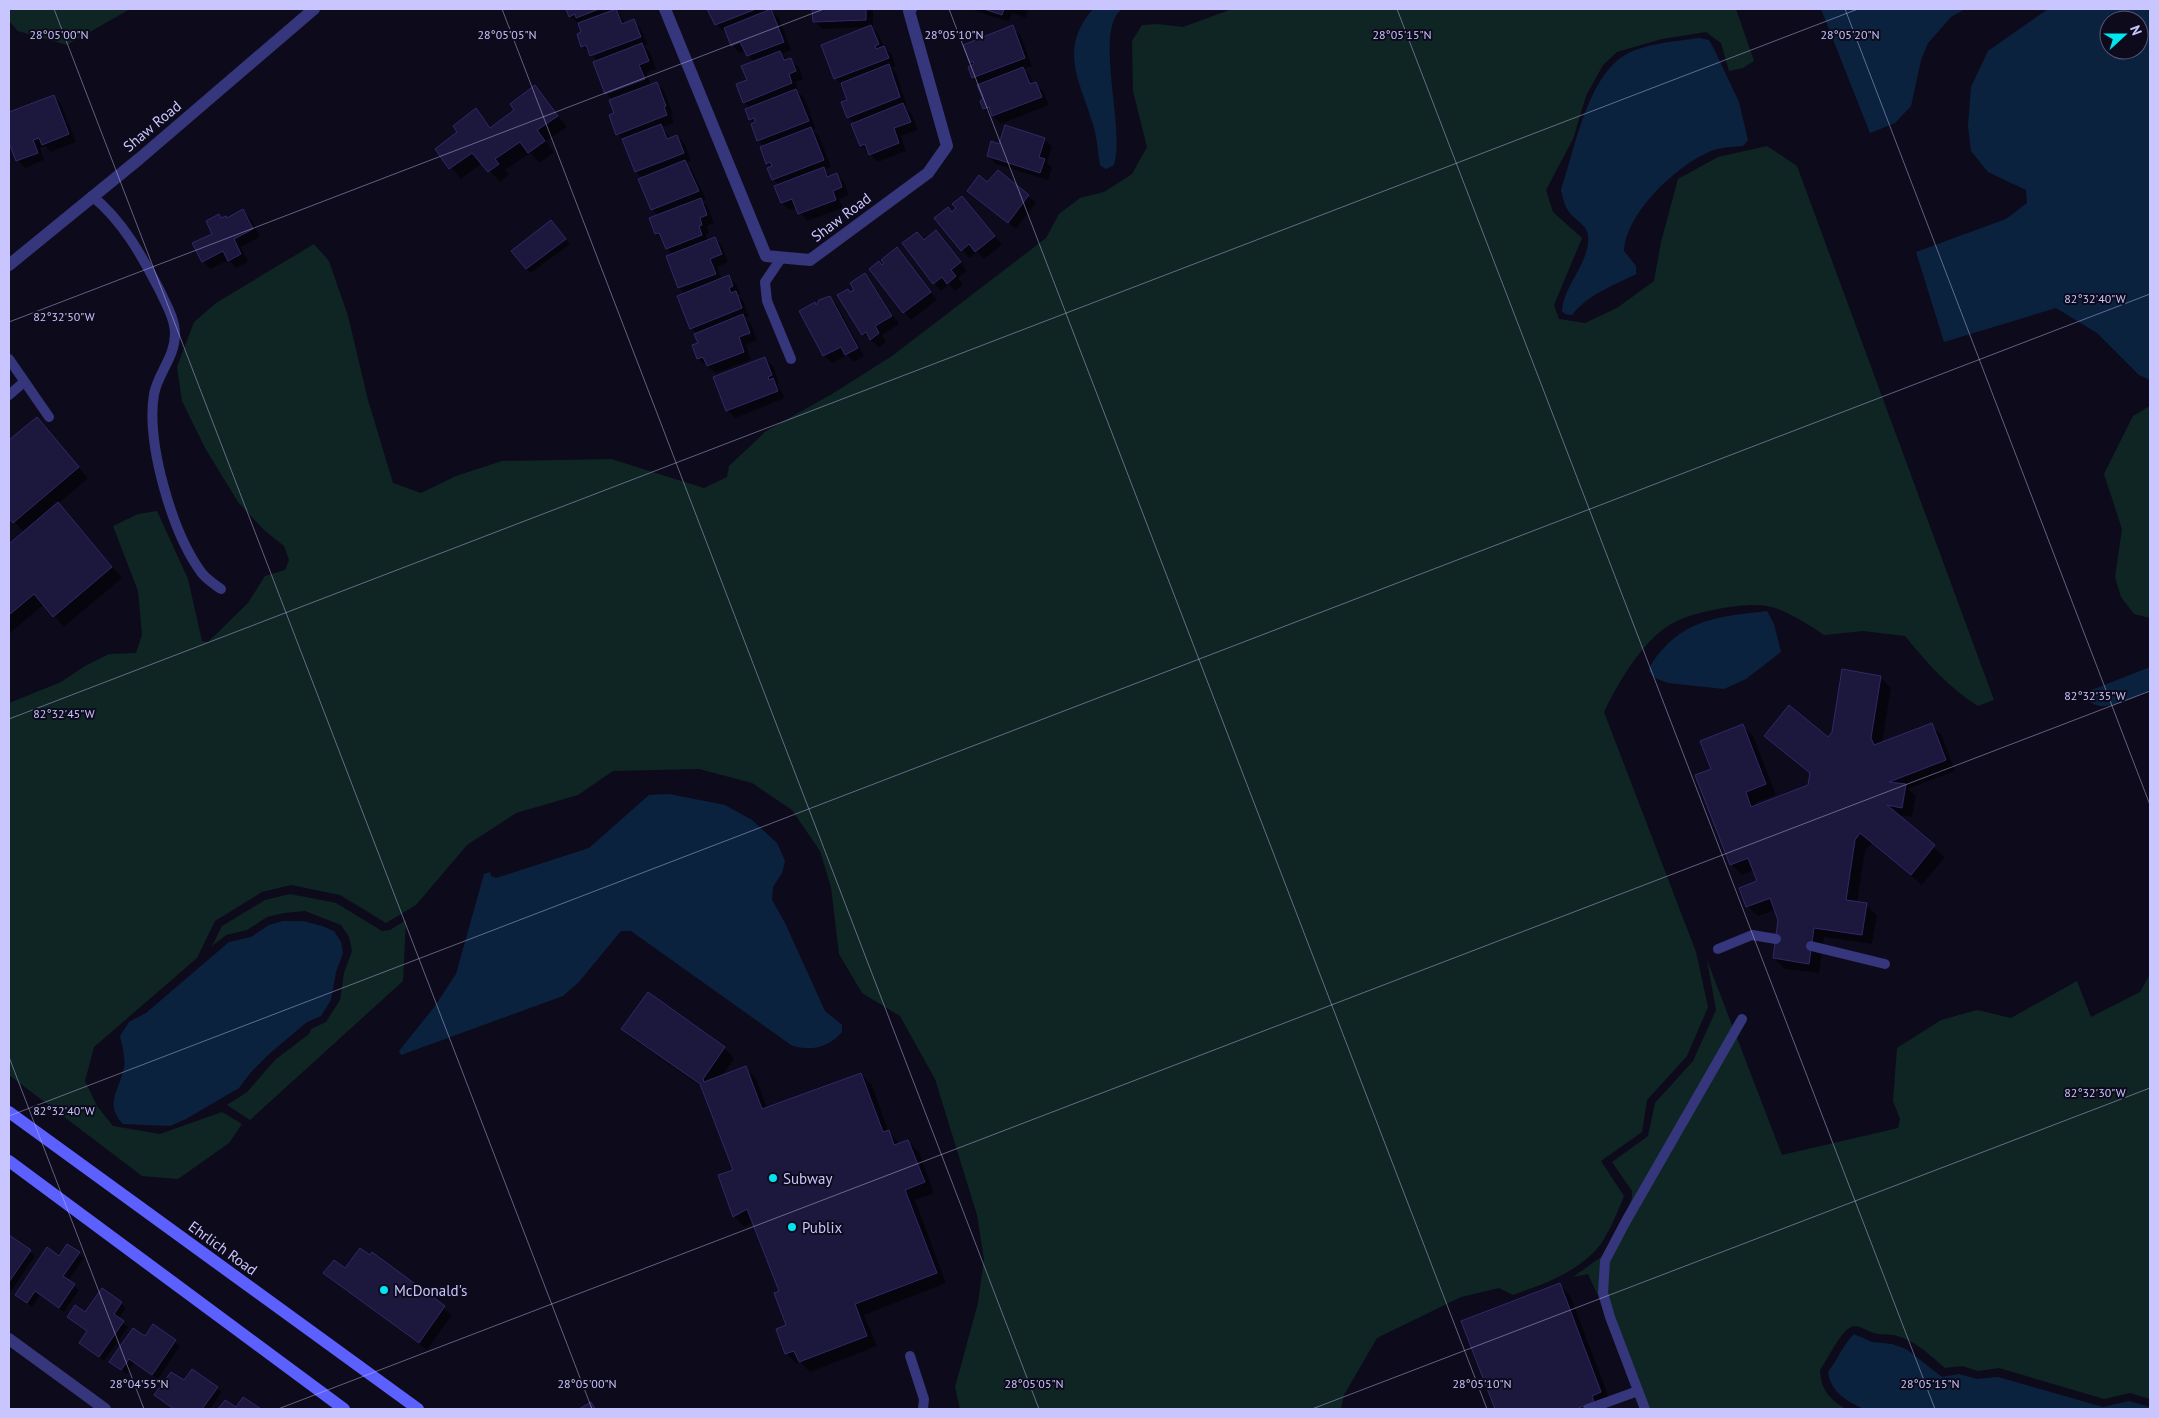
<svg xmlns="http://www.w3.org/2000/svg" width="2159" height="1418" font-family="'PT Sans',sans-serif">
  <rect width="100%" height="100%" fill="#0d0b1b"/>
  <g fill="#0e2523">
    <path d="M9,9h121l-63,36 -49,-14 -9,-10z"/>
    <path d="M1232,9h504l18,52 -11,7 -14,3 -8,-28 -15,-11 -44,7 -45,13 -14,13 -17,31 -13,43 -27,51 7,22 29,26 -28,67 5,14 26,4 32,-15 37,-27 7,-39 17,-63 40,-22 49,-11 30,20 197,534 -16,6c-29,-18 -51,-43 -73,-70l-42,-5 -39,4c-15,-10 -39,-26 -57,-29 -23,-4 -74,6 -94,17 -29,15 -55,60 -69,89l92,240 12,55 -21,49 -40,44 -5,32 -41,29 23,35c-7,17 -18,46 -32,58 -22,21 -51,31 -79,41l-14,-7 -38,9 -84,41 -33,57 -3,14h-381l-5,-22 23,-84 6,-44 -7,-44 -42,-136 -35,-63 -38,-23 -23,-39 -8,-67 -11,-36 -28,-41 -40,-27 -53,-14 -86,2 -35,24 -62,18 -49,32 -51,60 -30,18 -46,-28 -49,-10 -29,7 -47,29 -18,37 -103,89 -9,34 12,25 16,20 47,8 62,-22 20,12 -13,19 -51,36 -36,-3 -133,-101v-372l52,-21 24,-16 24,-12 27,-1 6,-18 -4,-44 -25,-65 25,-12 19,-3 31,68 14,62 6,1 40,-39 17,-27 20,-6 4,-10 -5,-14 -20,-16 -26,-28 -33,-54 -23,-47 -5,-34 17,-45 22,-19 98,-59 15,17 19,55 20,84 25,83 28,10 35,-17 46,-15 109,-2 93,29 23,-11 2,-11 37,-35 66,-37 60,-38 154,-118 13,-24 21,-16 24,-6 28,-18 15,-27 -14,-56 -1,-50 10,-16 16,-1 25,3z"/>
    <path d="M2150,406v212l-16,-4 -13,-17 -6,-20 7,-48 -18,-55 29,-58z"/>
    <path d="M290,894l46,9 46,28 8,-1 16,-10 -3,61 -153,139 -23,-15 20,-13 28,-32 34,-26 2,-5 15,-7 14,-22 4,-27 8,-22 -3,-14 -8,-12 -36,-14 -21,2 -17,4 -20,13 -21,5 -14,11 10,-20 43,-26z"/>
    <path d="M1707,960l75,195 116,-27 2,-9 -7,-18 4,-53 44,-28 36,-10 34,8 66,-37 14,36 49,-25 10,-18v425l-20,-6 -26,6 -105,-31 -21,3 -16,-5 -17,2c-15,-13 -31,-29 -52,-33 -6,-1 -13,0 -19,-2 -7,-2 -16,-9 -23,-6 -10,4 -24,33 -31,43 1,20 9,29 26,39h-196l-62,-135 -15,3 28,-20 20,-32 11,-27v-7l-20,-29 36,-26 7,-33 38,-42 23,-51z"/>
  </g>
  <g fill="#0b223f" fill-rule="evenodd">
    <path d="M1093,9h29c-29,20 4,121 -8,156l-8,4 -6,-4c-2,-13 -3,-28 -7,-41 -13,-44 -35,-74 0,-115z"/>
    <path d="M1821,9h144l-14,8 -23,26 -7,17 -10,46 -16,17 -25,10z"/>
    <path d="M2048,9h102v371l-11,-5 -42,-42 -41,-25 -112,34 -28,-90 90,-33 21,-16 -1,-13 -38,-18 -17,-21 -3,-25 3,-39 17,-36zM2109,20h30v30h-30z"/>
    <path d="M1699,38l10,2 5,9 25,53 9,38 -5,6c-11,1 -24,1 -34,6 -33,14 -83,61 -85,99l12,15v8c-23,12 -48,20 -64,41l-7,-1 -3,-3c2,-27 29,-49 26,-76 -1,-10 -13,-15 -19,-23 -5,-7 -6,-14 -8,-22 14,-41 26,-112 64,-135 18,-11 53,-14 74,-17z"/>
    <path d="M1767,611l7,13 7,28 -35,27 -22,10 -56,-6 -13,-5 -6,-7c2,-9 8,-15 14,-22 28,-32 65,-33 104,-38z"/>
    <path d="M2150,667v23c-19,8 -55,30 -66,3z"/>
    <path d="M669,794l56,11 27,15 25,23 8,18 -3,12 -9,14 -1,13 13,23 40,88 17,14v7c-14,16 -32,20 -51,13l-160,-114h-10l-43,52 -15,13 -162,59 -2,-4 36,-45 21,-32 28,-100 6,-2 1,4 5,2 93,-30 60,-53z"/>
    <path d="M283,921h20l19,5 12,5 7,11 2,11 -7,19 -5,28 -10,16 -14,6 -38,32 -18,18 -12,16 -55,32 -14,6 -47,-2c-19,-20 -4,-33 1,-56 2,-9 -2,-22 -4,-32l9,-14 17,-9 83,-71 22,-5 18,-12z"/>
    <path d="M1854,1334l18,8 20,2 14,5 36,28 17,-3 18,5 21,-2 105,30 26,-6 21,6v2h-286c-18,-8 -33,-17 -36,-37 10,-13 15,-27 26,-38z"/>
  </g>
  <g fill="#0007" fill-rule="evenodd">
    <path d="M567,9h59l-8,3 8,12 8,-3 7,8 7,16 -4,1 6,6 6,17 -10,4 5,12 6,-2 7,8 9,23 -2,1 3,8 -12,4 9,12 6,-3 8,8 6,17 -5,2 6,7 14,29 -4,2 6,6 6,16 -7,3 2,7 -3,1 2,7 7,-3 7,8 6,16 -11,5 5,13 7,-3 8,8 3,9 -3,1 6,6 6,15 -4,2 6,6 6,16 -11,5 5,15 -35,13 -18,-14 -5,-13 6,-3 -2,-9 -6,-6 -6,-34 -6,-7 -6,-32 -17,-21 -5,-15 7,-3 -6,-7 -9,-31 -7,-6 -12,-32 -7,-6 -4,-34 -7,-6 -12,-31 4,-2 -15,-14 -5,-12 5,-2 -4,-10 -9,-7z"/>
    <path d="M710,9h63v3l6,6 12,32 -10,4 18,13 4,12 -7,3 2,10 6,6 12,31 -3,1 6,6 12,31 -7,3 7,7 5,-2 8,7 5,13 -10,4 4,9 -36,13 -10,-13 -7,2 -8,-7 -6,-17 3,-1 -6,-6 -1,-11 -5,-5 -2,-16 -7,-6 -6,-17h3l-5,-5v-11l-6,-6 10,-40 -9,-11 -6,2 -7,-8 -6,-14 -2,1 -8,-8z"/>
    <path d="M814,9l59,1v17h-1l7,8 5,12 8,8 4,11 -5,1 5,6 5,13 -1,1 7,18 -3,1 7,7 7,17 -17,6 5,15 -28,11 -17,-16 -6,-22 -7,-7 1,-17 -5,-14 -9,-8 34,-51 -47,2 -8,-8z"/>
    <path d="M970,9h58l-2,9 -14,-5 -3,9z"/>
    <path d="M1012,27l8,7 12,32 -9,3 7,7 3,8h2l8,7 6,14 -48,19 -17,-15 -3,-8 4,-1 -5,-15 -7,-7 2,-12 -4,-4z"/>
    <path d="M535,86l32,41 -21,14 8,11 -14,11 -10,-10 -25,17 4,5 -9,7 -18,-19 -21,16 -25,-30 23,-16 17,-23 16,18 24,-18z"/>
    <path d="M54,96l7,8 15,38 -25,10 -6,-6 -5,2 4,12 -19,8 -8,-8 -8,-21v-26z"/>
    <path d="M1044,139l8,7 -5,17 5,5 -4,12 -52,-16 -8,-8 12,-11z"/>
    <path d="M987,183l41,13 8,7 -20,26 -48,-38z"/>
    <path d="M969,205l33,40 -18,14 -7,-7 -7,6 -8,-8 -10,-37z"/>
    <path d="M243,211l8,8 9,18 -19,10 7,15 -12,6 -7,-8 -19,9 -7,-8 16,-45 8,3z"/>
    <path d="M556,227l14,17 -39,29 -5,-4z"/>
    <path d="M944,240l23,31 -9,7 5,7 -8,6 -6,-7 -8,7 -7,-8 -9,-42z"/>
    <path d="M897,249l40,51 -26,20 -7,-8 -22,-46z"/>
    <path d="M865,275l7,8 27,41 -17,11 4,7 -7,5 -16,-13 -8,-44z"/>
    <path d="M830,297l7,8 27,51 -10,6 -7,-7 -15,8 -8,-7 -24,-44 17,-6z"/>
    <path d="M765,358l8,8 6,17 -2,1 8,14 -50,20 -8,-8z"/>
    <path d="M37,418l51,60 -30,26 64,74 -58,49 -20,-23 -35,30v-88l15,-14 -15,-16v-74z"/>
    <path d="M1880,677l11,11 -9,56 49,-19 11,11 13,35 -47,18 8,7 -4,21 -16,-2 49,42 -23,28 -50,-42 -7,8 -8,52 9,2 11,10 -5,29 -48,-7 -5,36 -34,-4 -11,-11 6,-39 -4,-9 -18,6 -11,-10 11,-24 -4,-12 -12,5 -11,-11 -18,-95 30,-43 10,10 23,59 -21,8 2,3 52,-20 2,-12 -45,-38 62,3zM1775,894l1,3 -25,9v-3z"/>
    <path d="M622,1029l102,19 10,10 -12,19 23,-9 11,10 11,30 94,-34 11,11 16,46 12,13 8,-2 11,10 15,41 -19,7 31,83 -82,32 13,31 -67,26 -10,-10 -3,2 -11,-11 2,-27 -7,-34 -28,-70 -9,5 -10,-11 1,-45 -32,-83 -70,-49z"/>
    <path d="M9,1236l26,20 -23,34 -3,-2z"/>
    <path d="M79,1253l5,5 -16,23 11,9 -15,22 -24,-17 -8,12 -16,-12z"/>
    <path d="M372,1254l80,61 -25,35 -102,-77 21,-3z"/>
    <path d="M1560,1285l10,10 41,108 -9,3 1,3h-107l-34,-88z"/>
    <path d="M121,1303l5,5 -8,11 10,8 -24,34 -19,-14 3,-15 -20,-15z"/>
    <path d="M153,1326l27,20 -22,33 -24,-16 -7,11 -16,-12 34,-25z"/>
    <path d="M184,1382l33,6 5,4 -12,17h-36l-18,-14z"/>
  </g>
  <g fill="#1c173c" stroke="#322869">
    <path d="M566,9h33l-23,9 -1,-4 -6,3z"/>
    <path d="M616,9l6,15 12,-5 7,18 -51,19 -4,-11 -5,2 -4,-13 4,-2 -3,-9z"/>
    <path d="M707,9h49l-41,16z"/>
    <path d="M771,9l13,33 -37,14 -7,-14 -9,4 -7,-18z"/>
    <path d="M812,9h54v11l-53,2z"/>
    <path d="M984,9h20l-2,6z"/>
    <path d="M871,25l8,19 -4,2 1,3 8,-3 5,12 -55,21 -13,-34z"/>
    <path d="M1013,25l12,33 -53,20 -4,-11 6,-3 -1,-3 -3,2 -7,-18z"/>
    <path d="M642,43l7,18 -10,4 6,14 -40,15 -12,-32z"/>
    <path d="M780,51l4,9 7,-2 5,13 -7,3 3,9 -49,20 -7,-19 11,-4 -6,-14z"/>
    <path d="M889,64l11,33 -53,21 -6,-16 6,-2 -6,-17z"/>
    <path d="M1023,67l7,17 6,-2 6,15 -50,19 -3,-9 -6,2 -3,-8 3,-2 -6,-14z"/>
    <path d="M657,82l9,24 -2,1 3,8 -51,20 -7,-20 5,-2 -5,-13z"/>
    <path d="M535,85l23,31 -21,14 8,11 -17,12 -8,-11 -25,17 4,5 -11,8 -16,-19 -23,16 -14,-20 22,-17 -4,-6 23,-18 14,20 24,-18 -4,-6z"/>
    <path d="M796,89l13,32 -52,20 -6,-17 4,-2 -1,-4 -5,2 -4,-11z"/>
    <path d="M54,95l15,39 -27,11 -3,-7 -6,2 5,13 -22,8 -7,-18v-31z"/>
    <path d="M903,103l8,19 -17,6 5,15 -30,12 -4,-11 -5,2 -9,-22z"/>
    <path d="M661,124l6,15 10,-4 7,18 -49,19 -13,-33z"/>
    <path d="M1005,125l40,13 -6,19 6,2 -5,14 -53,-17 4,-15 8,3z"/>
    <path d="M811,127l13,33 -52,20 -5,-12 5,-2 -2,-4 -4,2 -6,-17z"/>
    <path d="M685,160l14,31 -48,19 -13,-31z"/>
    <path d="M824,167l3,10 10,-4 5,14 -9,4 3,9 -38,14 -6,-15 -11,4 -7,-17z"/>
    <path d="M998,170l31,25 -21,28 -41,-32 12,-16 8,7z"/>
    <path d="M962,196l33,40 -20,16 -6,-8 -8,7 -27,-33 14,-11 4,5 4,-4 -4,-4z"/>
    <path d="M701,198l6,17 -7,3 2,7 -3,1 3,9 -36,14 -7,-16 -4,1 -6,-16z"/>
    <path d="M243,209l10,20 -19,10 7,15 -13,7 -5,-10 -21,11 -10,-19 20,-9 -6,-13 13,-7 2,4 5,-2 1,2z"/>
    <path d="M551,220l15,19 -40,30 -15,-18z"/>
    <path d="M936,230l25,32 -10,8 5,6 -9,8 -5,-7 -9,7 -31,-41 15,-11 7,8z"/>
    <path d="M715,237l7,17 -12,5 6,15 -38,14 -12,-32z"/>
    <path d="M897,247l34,45 -28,21 -34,-44 10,-8 3,4 2,-2 -3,-3z"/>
    <path d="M865,273l27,43 -17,10 4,7 -9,7 -4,-8 -4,3 -25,-40 11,-6 2,3 4,-2 -4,-7z"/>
    <path d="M729,275l4,11 -4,2 2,5 5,-2 6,17 -52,21 -13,-33z"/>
    <path d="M830,296l28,52 -13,7 -4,-8 -18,9 -24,-45 16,-9 1,3 3,-5z"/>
    <path d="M743,314l7,19 -11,4 5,15 -37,14 -4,-9 -6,2 -5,-14 6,-2 -4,-9z"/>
    <path d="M765,357l7,18 -4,2 1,3 4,-2 5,13 -52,20 -13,-34z"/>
    <path d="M37,417l42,50 -66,56 -4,-5v-78z"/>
    <path d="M58,502l54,65 -59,50 -19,-23 -25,21v-71z"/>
    <path d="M1842,669l39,7 -10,62 3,7 58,-22 14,37 -57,22 17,2 -4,24 -15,-3 48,40 -24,30 -51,-42 -5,7 -9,60 21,3 -5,32 -48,-7 -5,36 -36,-6 5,-38 -8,-22 -24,9 -7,-19 18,-7 -9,-23 -18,7 -35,-90 16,-6 -11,-28 43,-17 23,60 -20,8 5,15 57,-22 2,-12 -46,-37 25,-31 39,32 4,-5z"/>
    <path d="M648,992l77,55 -22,32 1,3 42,-16 16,43 99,-36 22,59 6,-2 5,15 14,-5 17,42 -20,8 32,83 -82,31 12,32 -68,26 -5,-11 -9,3 -9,-25 10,-4 -12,-32 5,-2 -32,-82 -14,8 -15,-42 15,-5 -33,-86 -79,-55z"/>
    <path d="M9,1235l22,15 -22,32z"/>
    <path d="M67,1244l13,8 -17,24 12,8 -16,24 -24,-17 -8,12 -12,-8 32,-48 12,9z"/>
    <path d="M360,1248l10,7 2,-3 73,54 -26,37 -96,-70 11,-13 11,8z"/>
    <path d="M1560,1283l41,109 -9,4 2,6 -18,7h-81l-34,-88z"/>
    <path d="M102,1288l20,14 -8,12 10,7 -25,36 -20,-14 8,-12 -20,-14 8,-12 10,7z"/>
    <path d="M153,1324l23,16 -24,35 -23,-16 -8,11 -12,-8 24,-34 12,8z"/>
    <path d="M192,1369l26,18 -16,22h-28l-20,-14 17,-23 13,8z"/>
    <path d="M243,1397l18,12h-43l7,-9 11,7z"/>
    <path d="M591,1402l4,7h-16z"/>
  </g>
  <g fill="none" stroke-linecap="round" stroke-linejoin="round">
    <g stroke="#35367b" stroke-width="10">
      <path d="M92,196c31,25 50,60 68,95 6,13 15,28 15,43 0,23 -17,39 -21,60 -8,49 18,138 47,178 5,7 13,12 20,17"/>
      <path d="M782,257l-17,25 2,19 24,58"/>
      <path d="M9,359l40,58"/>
      <path d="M9,395l15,-13"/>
      <path d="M1811,946l74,18"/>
      <path d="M1718,949l34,-14 24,4"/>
      <path d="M910,1356l14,43 -1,10"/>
      <path d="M1588,1409l50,-18"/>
      <path d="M1645,1409l-35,-92 -7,-24 2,-32 21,-40 116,-202"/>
    </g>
    <g stroke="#35367b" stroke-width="12">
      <path d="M665,9l101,247 44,4 118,-87 19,-27 -38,-135 2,-2"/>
      <path d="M9,265l130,-106 175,-150"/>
      <path d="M9,1339l96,70"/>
    </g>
    <g stroke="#5c60ff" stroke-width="12">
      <path d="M9,1112l409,297"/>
      <path d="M9,1161l335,248"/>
    </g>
  </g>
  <path fill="none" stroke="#c9c5ff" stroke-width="1" stroke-opacity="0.45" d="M54,9l538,1400M502,9l537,1400M949,9l538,1400M1397,9l538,1400M1845,9l305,796M9,322l815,-313M9,719l1849,-710M9,1057l135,352M9,1116l2141,-822M278,1409l1872,-718M1312,1409l838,-321"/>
  <g fill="#00e5f0" stroke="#0d0b1b" stroke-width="2">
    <circle cx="773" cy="1178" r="5"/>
    <circle cx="792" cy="1227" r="5"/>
    <circle cx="384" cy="1290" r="5"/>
  </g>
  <g text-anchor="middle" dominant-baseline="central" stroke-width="4" stroke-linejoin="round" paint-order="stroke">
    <g font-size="15" fill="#c9c5ff" stroke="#0d0b1b">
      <text transform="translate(152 126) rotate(-40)">Shaw Road</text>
      <text transform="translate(841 217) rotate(-37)">Shaw Road</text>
      <text transform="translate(223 1248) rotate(36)">Ehrlich Road</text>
    </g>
    <g font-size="15" fill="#c9c5ff" stroke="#0d0b1b" text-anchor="start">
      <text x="783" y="1178">Subway</text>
      <text x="802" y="1227">Publix</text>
      <text x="394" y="1290">McDonald's</text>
    </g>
  </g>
  <g font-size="12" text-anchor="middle" fill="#c9c5ff" stroke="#0d0b1b" stroke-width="4" stroke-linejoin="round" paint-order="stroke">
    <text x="59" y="39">28°05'00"N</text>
    <text x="507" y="39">28°05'05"N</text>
    <text x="954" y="39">28°05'10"N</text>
    <text x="1402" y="39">28°05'15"N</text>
    <text x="1850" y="39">28°05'20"N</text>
    <text x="2095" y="303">82°32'40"W</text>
    <text x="64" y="321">82°32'50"W</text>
    <text x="2095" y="700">82°32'35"W</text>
    <text x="64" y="718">82°32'45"W</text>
    <text x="2095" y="1097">82°32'30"W</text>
    <text x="64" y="1115">82°32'40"W</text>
    <text x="139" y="1388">28°04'55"N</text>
    <text x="587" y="1388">28°05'00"N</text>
    <text x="1034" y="1388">28°05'05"N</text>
    <text x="1482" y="1388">28°05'10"N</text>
    <text x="1930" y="1388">28°05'15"N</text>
  </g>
  <rect width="2159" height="1418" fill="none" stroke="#c9c5ff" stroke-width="20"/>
  <g transform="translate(2124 35) rotate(69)"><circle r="24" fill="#0d0b1b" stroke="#585576"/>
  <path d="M0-4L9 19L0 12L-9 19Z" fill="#00e5f0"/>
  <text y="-8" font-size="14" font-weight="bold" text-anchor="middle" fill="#c9c5ff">N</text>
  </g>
</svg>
